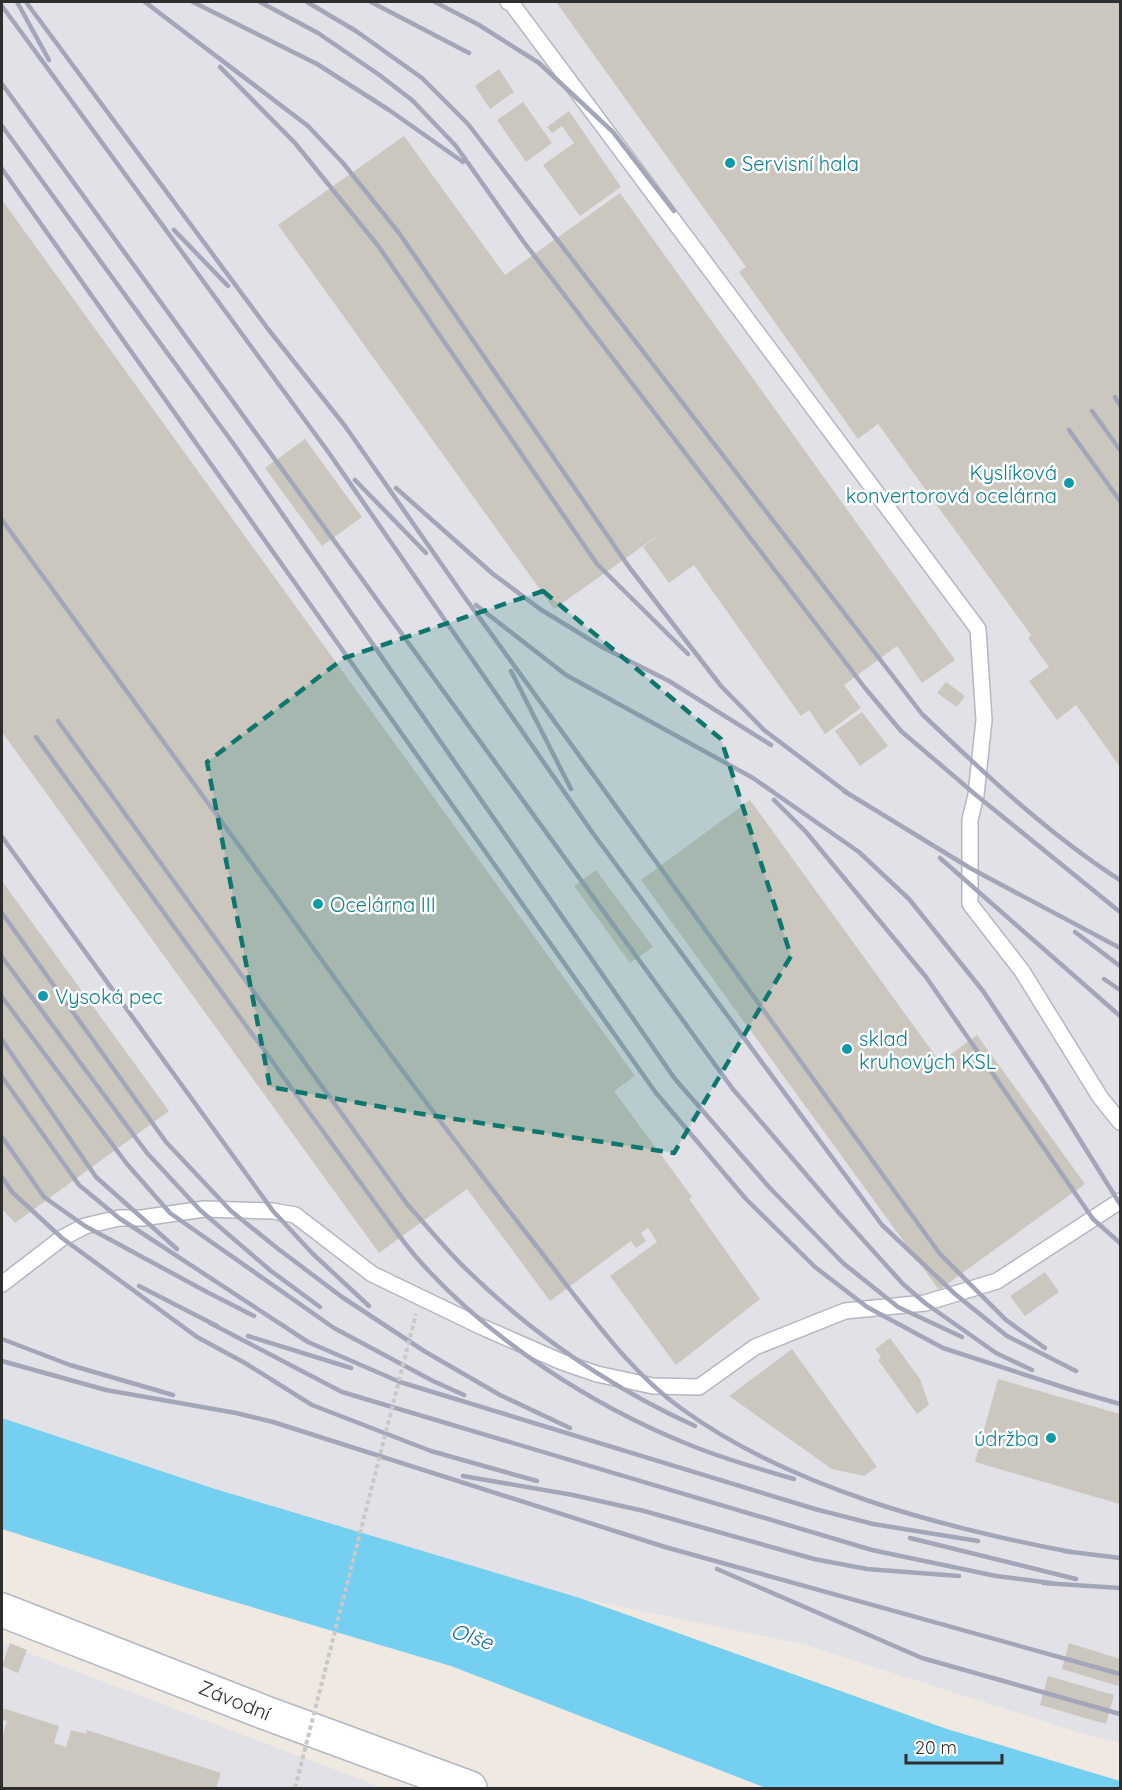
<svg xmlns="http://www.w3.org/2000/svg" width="1122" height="1790" font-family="Quicksand,sans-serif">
  <rect width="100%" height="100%" fill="#efe9e1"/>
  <g fill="#e3e1e8">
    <path d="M2,2h1118v1741l-33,-8 -285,-91 -222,-46 -368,-110 -210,-70z"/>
    <path d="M2,1643l381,145h-381z"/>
  </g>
  <path fill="#75cff0" d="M2,1418l210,70 368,110 367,131 173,52v7h-354l-315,-122 -267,-79 -182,-58z"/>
  <g fill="#cbc7bf">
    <path d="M556,2h564v765l-44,-62 -19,15 -28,-39 20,-14 -21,-29 3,-3 -153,-211 -20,15 -119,-167 7,-5z"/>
    <path d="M499,69l15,23 -24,17 -15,-23z"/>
    <path d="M523,102l29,41 -26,19 -29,-42z"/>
    <path d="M569,111l52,76 -41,29 -37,-51 31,-22 -12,-17 -10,7 -5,-6z"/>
    <path d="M404,136l101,139 115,-82 335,467 -33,23 -25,-37 -53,39 17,23 -36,26 -16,-24 -8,6 -107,-151 -25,18 -26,-36 24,-18 -113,80 -276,-384z"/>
    <path d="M2,200l633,876 -21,15 78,106 -3,2 71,100 -84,66 -66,-89 47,-34 -9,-14 -7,5 5,8 -10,7 -5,-7 -81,60 -83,-112 -88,64 -377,-521z"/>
    <path d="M305,439l57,78 -40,29 -57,-78z"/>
    <path d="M946,682l19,14 -8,11 -20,-14z"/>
    <path d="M862,712l26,34 -28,20 -25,-35z"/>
    <path d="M750,800l190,262 37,-27 108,149 -146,106 -298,-410z"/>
    <path d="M596,870l57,77 -23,16 -56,-77z"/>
    <path d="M2,881l167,230 -154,112 -13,-14z"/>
    <path d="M1045,1272l14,20 -34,24 -15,-20z"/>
    <path d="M890,1338l30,41 9,26 -12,9 -39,-54 3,-3 -6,-8z"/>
    <path d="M792,1349l85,118 -13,9 -32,-7 -103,-73z"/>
    <path d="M998,1379l122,35v90l-145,-42z"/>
    <path d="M10,1643l17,7 -9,23 -16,-7z"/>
    <path d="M1069,1643l51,16v18l-2,9 -56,-17z"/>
    <path d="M1048,1676l66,19 -8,29 -66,-19z"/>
    <path d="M2,1708l57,18 -5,17 12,4 5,-17 15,4 1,-4 134,43 -5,15h-214v-50l5,-17 -5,-1z"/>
  </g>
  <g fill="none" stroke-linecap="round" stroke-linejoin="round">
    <g stroke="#b4b7c1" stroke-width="18">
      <g id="service">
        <path d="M508,2l4,2 466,625 6,91 -8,75 -6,25v84l52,67 78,126 20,25"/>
        <path d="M2,1284l60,-46 23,-12 34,-8h23l62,-9 69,2 22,4 77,59 110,53 80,35 35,12 56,12 46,1 56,-40 90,-36 80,-8 72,-22 123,-80"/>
      </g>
    </g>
    <g stroke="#b4b7c1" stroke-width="36">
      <path id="tertiary" d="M2,1610l264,103 204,75"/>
    </g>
    <use href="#service" stroke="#fff" stroke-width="15"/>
    <use href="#tertiary" stroke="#fff" stroke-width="33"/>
    <g stroke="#a3a6b8" stroke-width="4.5">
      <path d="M17,2l32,58"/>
      <path d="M26,2l242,327 77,97 118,169 477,659 66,66 39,28"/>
      <path d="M145,2l163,124 35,37 56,70 230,334 92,119 43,44 86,65"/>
      <path d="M193,2l124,62 72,46 74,52"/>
      <path d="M260,2l58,31 60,41 34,26 44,46 67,95 342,447 36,43 75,64 144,117"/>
      <path d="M307,2l49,29 66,47 46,46 454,590c62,59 126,120 198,166"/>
      <path d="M371,2l98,51"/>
      <path d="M435,2l44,23 60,38 74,69 61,79"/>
      <path d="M2,6l327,447 263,379 290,393 73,69 52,42 69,35"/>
      <path d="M220,67l75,76 84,104 218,317 91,90"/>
      <path d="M2,84l730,1004 107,125 64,71 22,19 71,50 36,17"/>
      <path d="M2,126l233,320 440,633 94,108 74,76 55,44 64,30"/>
      <path d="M2,169l654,924 90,106 69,68 52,40 76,41 132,43 45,13"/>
      <path d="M174,230l54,56"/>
      <path d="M1115,397l5,8"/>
      <path d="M1092,411l28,39"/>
      <path d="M1069,430l51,71"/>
      <path d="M355,480l71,73"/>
      <path d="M396,488l97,86 47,35 62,38 67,34 102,64"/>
      <path d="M2,520c91,125 182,250 273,375 66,92 132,184 202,274 31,41 63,81 94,122 33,42 67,87 111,118 109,79 258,118 389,143"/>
      <path d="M476,605l90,70 187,103 106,74 50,47 74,92 62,93 75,120"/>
      <path d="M511,671l60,118"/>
      <path d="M58,721l349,483c18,20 36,42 55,61 67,67 148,122 233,161"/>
      <path d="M36,737l345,474c12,16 23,32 36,47 70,80 175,148 273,187 34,14 69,24 104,34"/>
      <path d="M844,791l126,77 150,80"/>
      <path d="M774,800l32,32 120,145 167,242 27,24"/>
      <path d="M2,837l271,374 40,43 56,52"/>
      <path d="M940,858l180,158"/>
      <path d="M2,913l164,229 65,69 46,37 65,49 82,54 76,44 70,33"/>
      <path d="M1075,932l45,34"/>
      <path d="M2,957l145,196 53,57 71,61 49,36"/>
      <path d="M1104,979l16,11"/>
      <path d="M2,997l125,167 43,49 164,115 99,53 31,14"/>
      <path d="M2,1040l94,137 81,72"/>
      <path d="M2,1077l77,108 40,33 189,124 92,40 415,127 58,15 105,17"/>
      <path d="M2,1137l42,60 41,29 122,66 47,24"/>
      <path d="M2,1177l10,15 50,46 135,99 48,26 67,42 119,46 106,30"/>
      <path d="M139,1286l78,40"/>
      <path d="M210,1323l132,69 530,158 124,26 55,7"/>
      <path d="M248,1336l103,32"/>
      <path d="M2,1339l68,26 103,30"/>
      <path d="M2,1361l104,29 130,23 37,9 392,125 455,127"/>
      <path d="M463,1476l110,19 71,16 170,48 53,10 92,7"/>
      <path d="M910,1538l166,41"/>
      <path d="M1064,1551l56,7"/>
      <path d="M717,1569l205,89 198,56"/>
      <path d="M1043,1583l77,5"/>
    </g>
    <path stroke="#c9c9c9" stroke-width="4" stroke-dasharray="4.5 3" stroke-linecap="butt" d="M295,1788l121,-474"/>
  </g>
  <path fill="#0f766e" fill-opacity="0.2" stroke="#0f766e" stroke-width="4.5" stroke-dasharray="12 8" stroke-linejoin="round" d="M543,591l178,148 70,217 -117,197 -258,-40 -146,-26 -63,-325 137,-104z"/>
  <g fill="#0f9aa8" stroke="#fff" stroke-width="2">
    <circle cx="730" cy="163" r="6"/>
    <circle cx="1069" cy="483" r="6"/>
    <circle cx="318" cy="904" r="6"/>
    <circle cx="43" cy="996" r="6"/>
    <circle cx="847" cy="1049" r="6"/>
    <circle cx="1051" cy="1438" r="6"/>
  </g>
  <g text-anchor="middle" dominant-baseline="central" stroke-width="5" stroke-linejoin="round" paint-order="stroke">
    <g font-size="20" fill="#0d838f" stroke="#fff" text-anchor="start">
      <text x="742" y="163">Servisní hala</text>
      <text x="1057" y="472" text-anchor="end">Kyslíková<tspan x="1057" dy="23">konvertorová ocelárna</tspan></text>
      <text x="330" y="904">Ocelárna III</text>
      <text x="55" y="996">Vysoká pec</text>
      <text x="859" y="1038">sklad<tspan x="859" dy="23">kruhových KSL</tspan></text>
      <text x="1039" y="1438" text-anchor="end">údržba</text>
    </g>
    <g font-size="20" fill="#2e2e2e" stroke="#fff">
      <text transform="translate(235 1700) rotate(22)">Závodní</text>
    </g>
    <g font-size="21" font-style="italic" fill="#0d6fa3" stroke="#fff">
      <text transform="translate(472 1636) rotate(18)">Olše</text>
    </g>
  </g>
  <rect width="1122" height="1790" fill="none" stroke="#2e2e2e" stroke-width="6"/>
  <path d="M906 1754v9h96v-9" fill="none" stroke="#2e2e2e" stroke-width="3"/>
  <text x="915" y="1754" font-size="18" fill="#2e2e2e" stroke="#ffffff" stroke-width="4.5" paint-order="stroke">20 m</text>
</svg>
